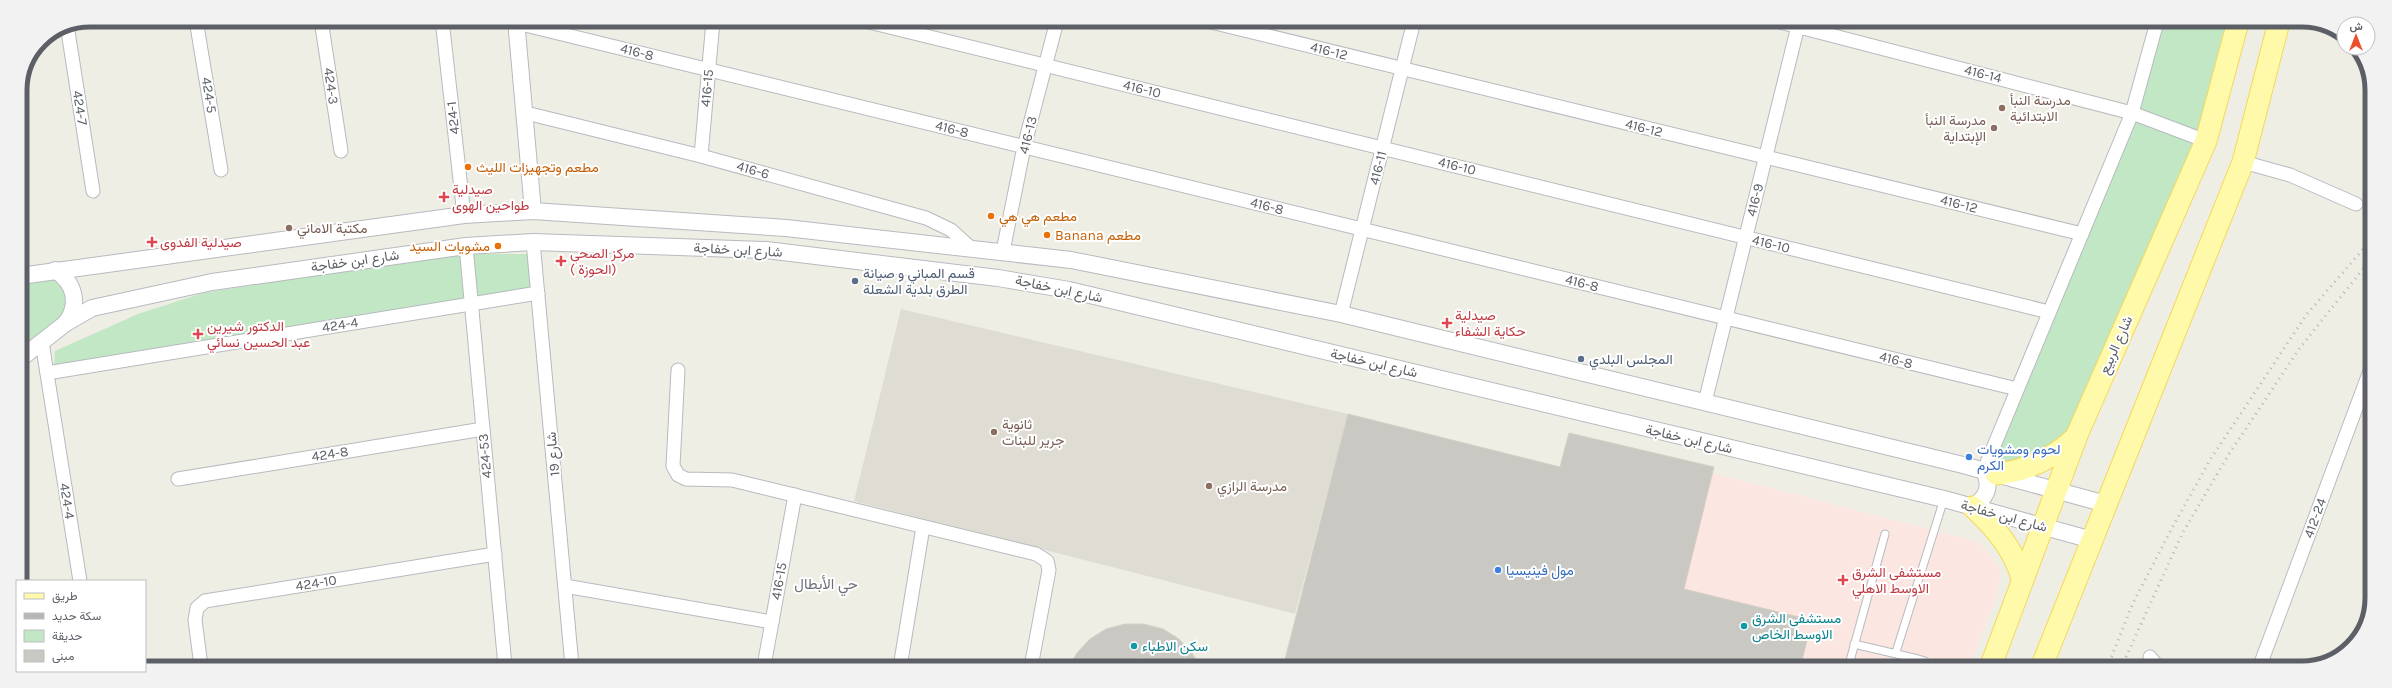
<svg xmlns="http://www.w3.org/2000/svg" width="2392" height="688" font-family="Karla,Vazirmatn,sans-serif">
  <rect width="100%" height="100%" fill="#efeee5"/>
  <path fill="#dfddd3" d="M901,309l447,105 -53,200 -441,-113z"/>
  <path fill="#fce6e1" d="M1712,473l267,69 22,27 -3,23 -29,76 -305,-1z"/>
  <g fill="#c1e7c4">
    <path d="M2162,22h64l-31,121 -123,288 -25,22 -59,14z"/>
    <path d="M471,254h58l4,35 -479,79 1,-17 83,-37 65,-21 230,-37z"/>
    <path d="M52,274l14,17 -2,27 -44,34v-72z"/>
  </g>
  <g fill="#cac8c2" stroke="#d4d0c3">
    <path d="M1348,414l212,53 9,-34 145,34 -30,122 115,28 -5,19 13,4 -5,21 -6,-1 -2,7h-511z"/>
    <path d="M1125,624h19l19,5 16,10 13,14 8,14h-39l-20,-9 -20,3 -10,6h-42l8,-14 13,-14 16,-10z"/>
  </g>
  <g fill="none" stroke-linecap="round" stroke-linejoin="round">
    <g stroke="#b7babf" stroke-width="9">
      <g id="service">
        <path d="M1854,644l64,15 7,2 1,7"/>
        <path d="M1896,652l48,-153"/>
        <path d="M1848,668l37,-134"/>
      </g>
    </g>
    <g stroke="#b7babf" stroke-width="15">
      <g id="minor">
        <path d="M196,20l25,150"/>
        <path d="M321,20l20,131"/>
        <path d="M442,20l22,195"/>
        <path d="M865,21l1184,291"/>
        <path d="M1207,21l875,213"/>
        <path d="M1780,22l352,91 74,28"/>
        <path d="M517,23l1500,366"/>
        <path d="M67,25l26,166"/>
        <path d="M526,113l175,43 225,62 25,12 20,18"/>
        <path d="M701,156l12,-135"/>
        <path d="M2243,162l47,13 66,29"/>
        <path d="M533,242l39,424"/>
        <path d="M466,246l39,420"/>
        <path d="M1003,251l21,-104 33,-126"/>
        <path d="M1341,314l73,-293"/>
        <path d="M42,342l38,239"/>
        <path d="M678,370l-5,96 5,9 8,4 46,1 304,74 11,7 2,9 -18,97"/>
        <path d="M47,373l491,-80"/>
        <path d="M1705,402l94,-380"/>
        <path d="M1984,470l148,-357 25,-91"/>
        <path d="M178,479l305,-50"/>
        <path d="M565,586l207,36"/>
        <path d="M2150,657l9,11"/>
        <path d="M201,666l-6,-46 2,-12 8,-7 290,-47"/>
        <path d="M764,666l31,-171"/>
        <path d="M900,667l23,-140"/>
        <path d="M2259,668l112,-300"/>
      </g>
    </g>
    <g stroke="#b7babf" stroke-width="18">
      <g id="tertiary">
        <path d="M516,20l17,191"/>
        <path d="M55,270c20,13 25,34 11,53"/>
        <path d="M20,276l444,-61 69,-4 253,17 285,32 270,54 622,151 143,39"/>
        <path d="M20,359l46,-36 26,-15 120,-26 254,-36 67,-4 233,8 232,28 71,12 875,209 148,41"/>
        <path d="M1973,507c15,-11 18,-20 11,-37"/>
      </g>
    </g>
    <g stroke="#f5d858" stroke-width="23">
      <g id="primary">
        <path d="M1996,474c30,-3 58,-16 80,-37"/>
        <path d="M1973,507c22,20 42,44 49,72"/>
        <path d="M1990,668l87,-233 129,-294 32,-119"/>
        <path d="M2041,668l202,-506 36,-140"/>
      </g>
    </g>
    <use href="#service" stroke="#fff" stroke-width="7"/>
    <use href="#minor" stroke="#fff" stroke-width="13"/>
    <use href="#tertiary" stroke="#fff" stroke-width="16"/>
    <use href="#primary" stroke="#fffaaa" stroke-width="21"/>
    <g stroke="#b5b6b7" stroke-width="3" stroke-dasharray="1 5" stroke-linecap="butt">
      <path d="M2107,668l26,-65 39,-75 38,-68 97,-146 64,-74"/>
      <path d="M2121,668l61,-134 47,-80 70,-105 72,-90"/>
    </g>
  </g>
  <g fill="#8d6e63" stroke="#fff" stroke-width="1.5">
    <circle cx="2002" cy="108" r="4"/>
    <circle cx="1994" cy="128" r="4"/>
    <circle cx="289" cy="228" r="4"/>
    <circle cx="994" cy="432" r="4"/>
    <circle cx="1209" cy="486" r="4"/>
  </g>
  <g fill="#e8710a" stroke="#fff" stroke-width="1.5">
    <circle cx="468" cy="167" r="4"/>
    <circle cx="991" cy="216" r="4"/>
    <circle cx="1047" cy="235" r="4"/>
    <circle cx="498" cy="246" r="4"/>
  </g>
  <g fill="#e0444e" stroke="#fff" stroke-width="1.5">
    <path d="M442 191h4v4h4v4h-4v4h-4v-4h-4v-4h4z"/>
    <path d="M150 236h4v4h4v4h-4v4h-4v-4h-4v-4h4z"/>
    <path d="M559 255h4v4h4v4h-4v4h-4v-4h-4v-4h4z"/>
    <path d="M1445 317h4v4h4v4h-4v4h-4v-4h-4v-4h4z"/>
    <path d="M196 328h4v4h4v4h-4v4h-4v-4h-4v-4h4z"/>
    <path d="M1841 574h4v4h4v4h-4v4h-4v-4h-4v-4h4z"/>
  </g>
  <g fill="#5c6f8a" stroke="#fff" stroke-width="1.5">
    <circle cx="855" cy="281" r="4"/>
    <circle cx="1581" cy="359" r="4"/>
  </g>
  <g fill="#3f7fe0" stroke="#fff" stroke-width="1.5">
    <circle cx="1969" cy="457" r="4"/>
    <circle cx="1498" cy="570" r="4"/>
  </g>
  <g fill="#0f9aa8" stroke="#fff" stroke-width="1.5">
    <circle cx="1744" cy="626" r="4"/>
    <circle cx="1134" cy="646" r="4"/>
  </g>
  <g text-anchor="middle" dominant-baseline="central" stroke-width="4" stroke-linejoin="round" paint-order="stroke">
    <g font-size="14" fill="#5c6066" stroke="#fff">
      <text transform="translate(1329 51) rotate(14)">416-12</text>
      <text transform="translate(637 52) rotate(14)">416-8</text>
      <text transform="translate(1983 74) rotate(14)">416-14</text>
      <text transform="translate(331 86) rotate(82)">424-3</text>
      <text transform="translate(707 88) rotate(-85)">416-15</text>
      <text transform="translate(1142 89) rotate(14)">416-10</text>
      <text transform="translate(209 95) rotate(81)">424-5</text>
      <text transform="translate(80 108) rotate(81)">424-7</text>
      <text transform="translate(453 118) rotate(-96)">424-1</text>
      <text transform="translate(1644 128) rotate(14)">416-12</text>
      <text transform="translate(952 129) rotate(14)">416-8</text>
      <text transform="translate(1028 135) rotate(-76)">416-13</text>
      <text transform="translate(1457 166) rotate(14)">416-10</text>
      <text transform="translate(1378 168) rotate(-76)">416-11</text>
      <text transform="translate(753 170) rotate(16)">416-6</text>
      <text transform="translate(1755 200) rotate(-76)">416-9</text>
      <text transform="translate(1959 204) rotate(14)">416-12</text>
      <text transform="translate(1267 206) rotate(14)">416-8</text>
      <text transform="translate(1771 244) rotate(14)">416-10</text>
      <text transform="translate(738 250) rotate(3)">شارع ابن خفاجة</text>
      <text transform="translate(355 261) rotate(-8)">شارع ابن خفاجة</text>
      <text transform="translate(1582 283) rotate(14)">416-8</text>
      <text transform="translate(1059 289) rotate(12)">شارع ابن خفاجة</text>
      <text transform="translate(340 325) rotate(-9)">424-4</text>
      <text transform="translate(2116 345) rotate(-66)">شارع الربيع</text>
      <text transform="translate(1896 360) rotate(14)">416-8</text>
      <text transform="translate(1374 363) rotate(13)">شارع ابن خفاجة</text>
      <text transform="translate(1689 439) rotate(13)">شارع ابن خفاجة</text>
      <text transform="translate(330 454) rotate(-9)">424-8</text>
      <text transform="translate(553 454) rotate(-95)">شارع 19</text>
      <text transform="translate(485 456) rotate(-95)">424-53</text>
      <text transform="translate(67 501) rotate(81)">424-4</text>
      <text transform="translate(2004 516) rotate(15)">شارع ابن خفاجة</text>
      <text transform="translate(2315 518) rotate(-70)">412-24</text>
      <text transform="translate(779 581) rotate(-80)">416-15</text>
      <text transform="translate(316 583) rotate(-9)">424-10</text>
    </g>
    <g font-size="14" fill="#785e54" stroke="#fff" text-anchor="start">
      <text x="2010" y="100">مدرسة النبأ<tspan x="2010" dy="16">الابتدائية</tspan></text>
      <text x="1986" y="120" text-anchor="end">مدرسة النبأ<tspan x="1986" dy="16">الإبتداية</tspan></text>
      <text x="297" y="228">مكتبة الاماني</text>
      <text x="1002" y="424">ثانوية<tspan x="1002" dy="16">جرير للبنات</tspan></text>
      <text x="1217" y="486">مدرسة الرازي</text>
    </g>
    <g font-size="14" fill="#c56008" stroke="#fff" text-anchor="start">
      <text x="476" y="167">مطعم وتجهيزات الليث</text>
      <text x="999" y="216">مطعم هي هي</text>
      <text x="1055" y="235">Banana مطعم</text>
      <text x="490" y="246" text-anchor="end">مشويات السيد</text>
    </g>
    <g font-size="14" fill="#be3a42" stroke="#fff" text-anchor="start">
      <text x="452" y="189">صيدلية<tspan x="452" dy="16">طواحين الهوى</tspan></text>
      <text x="160" y="242">صيدلية الفدوى</text>
      <text x="570" y="253">مركز الصحي<tspan x="570" dy="16">( الحوزة)</tspan></text>
      <text x="1455" y="315">صيدلية<tspan x="1455" dy="16">حكاية الشفاء</tspan></text>
      <text x="207" y="326">الدكتور شيرين<tspan x="207" dy="16">عبد الحسين نسائي</tspan></text>
      <text x="1852" y="572">مستشفى الشرق<tspan x="1852" dy="16">الاوسط الاهلي</tspan></text>
    </g>
    <g font-size="14" fill="#4e5e75" stroke="#fff" text-anchor="start">
      <text x="863" y="273">قسم المباني و صيانة<tspan x="863" dy="16">الطرق بلدية الشعلة</tspan></text>
      <text x="1589" y="359">المجلس البلدي</text>
    </g>
    <g font-size="14" fill="#366cbe" stroke="#fff" text-anchor="start">
      <text x="1977" y="449">لحوم ومشويات<tspan x="1977" dy="16">الكرم</tspan></text>
      <text x="1506" y="570">مول فينيسيا</text>
    </g>
    <g font-size="14" fill="#0d838f" stroke="#fff" text-anchor="start">
      <text x="1752" y="618">مستشفى الشرق<tspan x="1752" dy="16">الاوسط الخاص</tspan></text>
      <text x="1142" y="646">سكن الاطباء</text>
    </g>
    <g font-size="15" fill="#6d7178" stroke="#fff">
      <text x="826" y="584">حي الأبطال</text>
    </g>
  </g>
  <path d="M0 0H2392V688H0ZM90 27H2302A63 63 0 0 1 2365 90V598A63 63 0 0 1 2302 661H90A63 63 0 0 1 27 598V90A63 63 0 0 1 90 27Z" fill="#f2f2f3" fill-rule="evenodd"/>
  <path fill="none" stroke="#5c6066" stroke-width="5" d="M90 27H2302A63 63 0 0 1 2365 90V598A63 63 0 0 1 2302 661H90A63 63 0 0 1 27 598V90A63 63 0 0 1 90 27Z"/>
  <rect x="16" y="580" width="130" height="92" fill="#ffffff" stroke="#bebfc2"/>
  <rect x="24" y="593" width="20" height="6" fill="#fffaaa" stroke="#bebfc2"/>
  <text x="52" y="600" font-size="12" fill="#5c6066">طريق</text>
  <rect x="24" y="613" width="20" height="6" fill="#b5b6b7" stroke="#bebfc2"/>
  <text x="52" y="620" font-size="12" fill="#5c6066">سكة حديد</text>
  <rect x="24" y="630" width="20" height="12" fill="#c1e7c4" stroke="#bebfc2"/>
  <text x="52" y="640" font-size="12" fill="#5c6066">حديقة</text>
  <rect x="24" y="650" width="20" height="12" fill="#cac8c2" stroke="#bebfc2"/>
  <text x="52" y="660" font-size="12" fill="#5c6066">مبنى</text>
  <g transform="translate(2356 36)"><circle r="19" fill="#ffffff" stroke="#bebfc2"/>
  <path d="M0-3L7 15L0 10L-7 15Z" fill="#ed4f2d"/>
  <text y="-6" font-size="11" font-weight="bold" text-anchor="middle" fill="#5c6066">ش</text>
  </g>
</svg>
